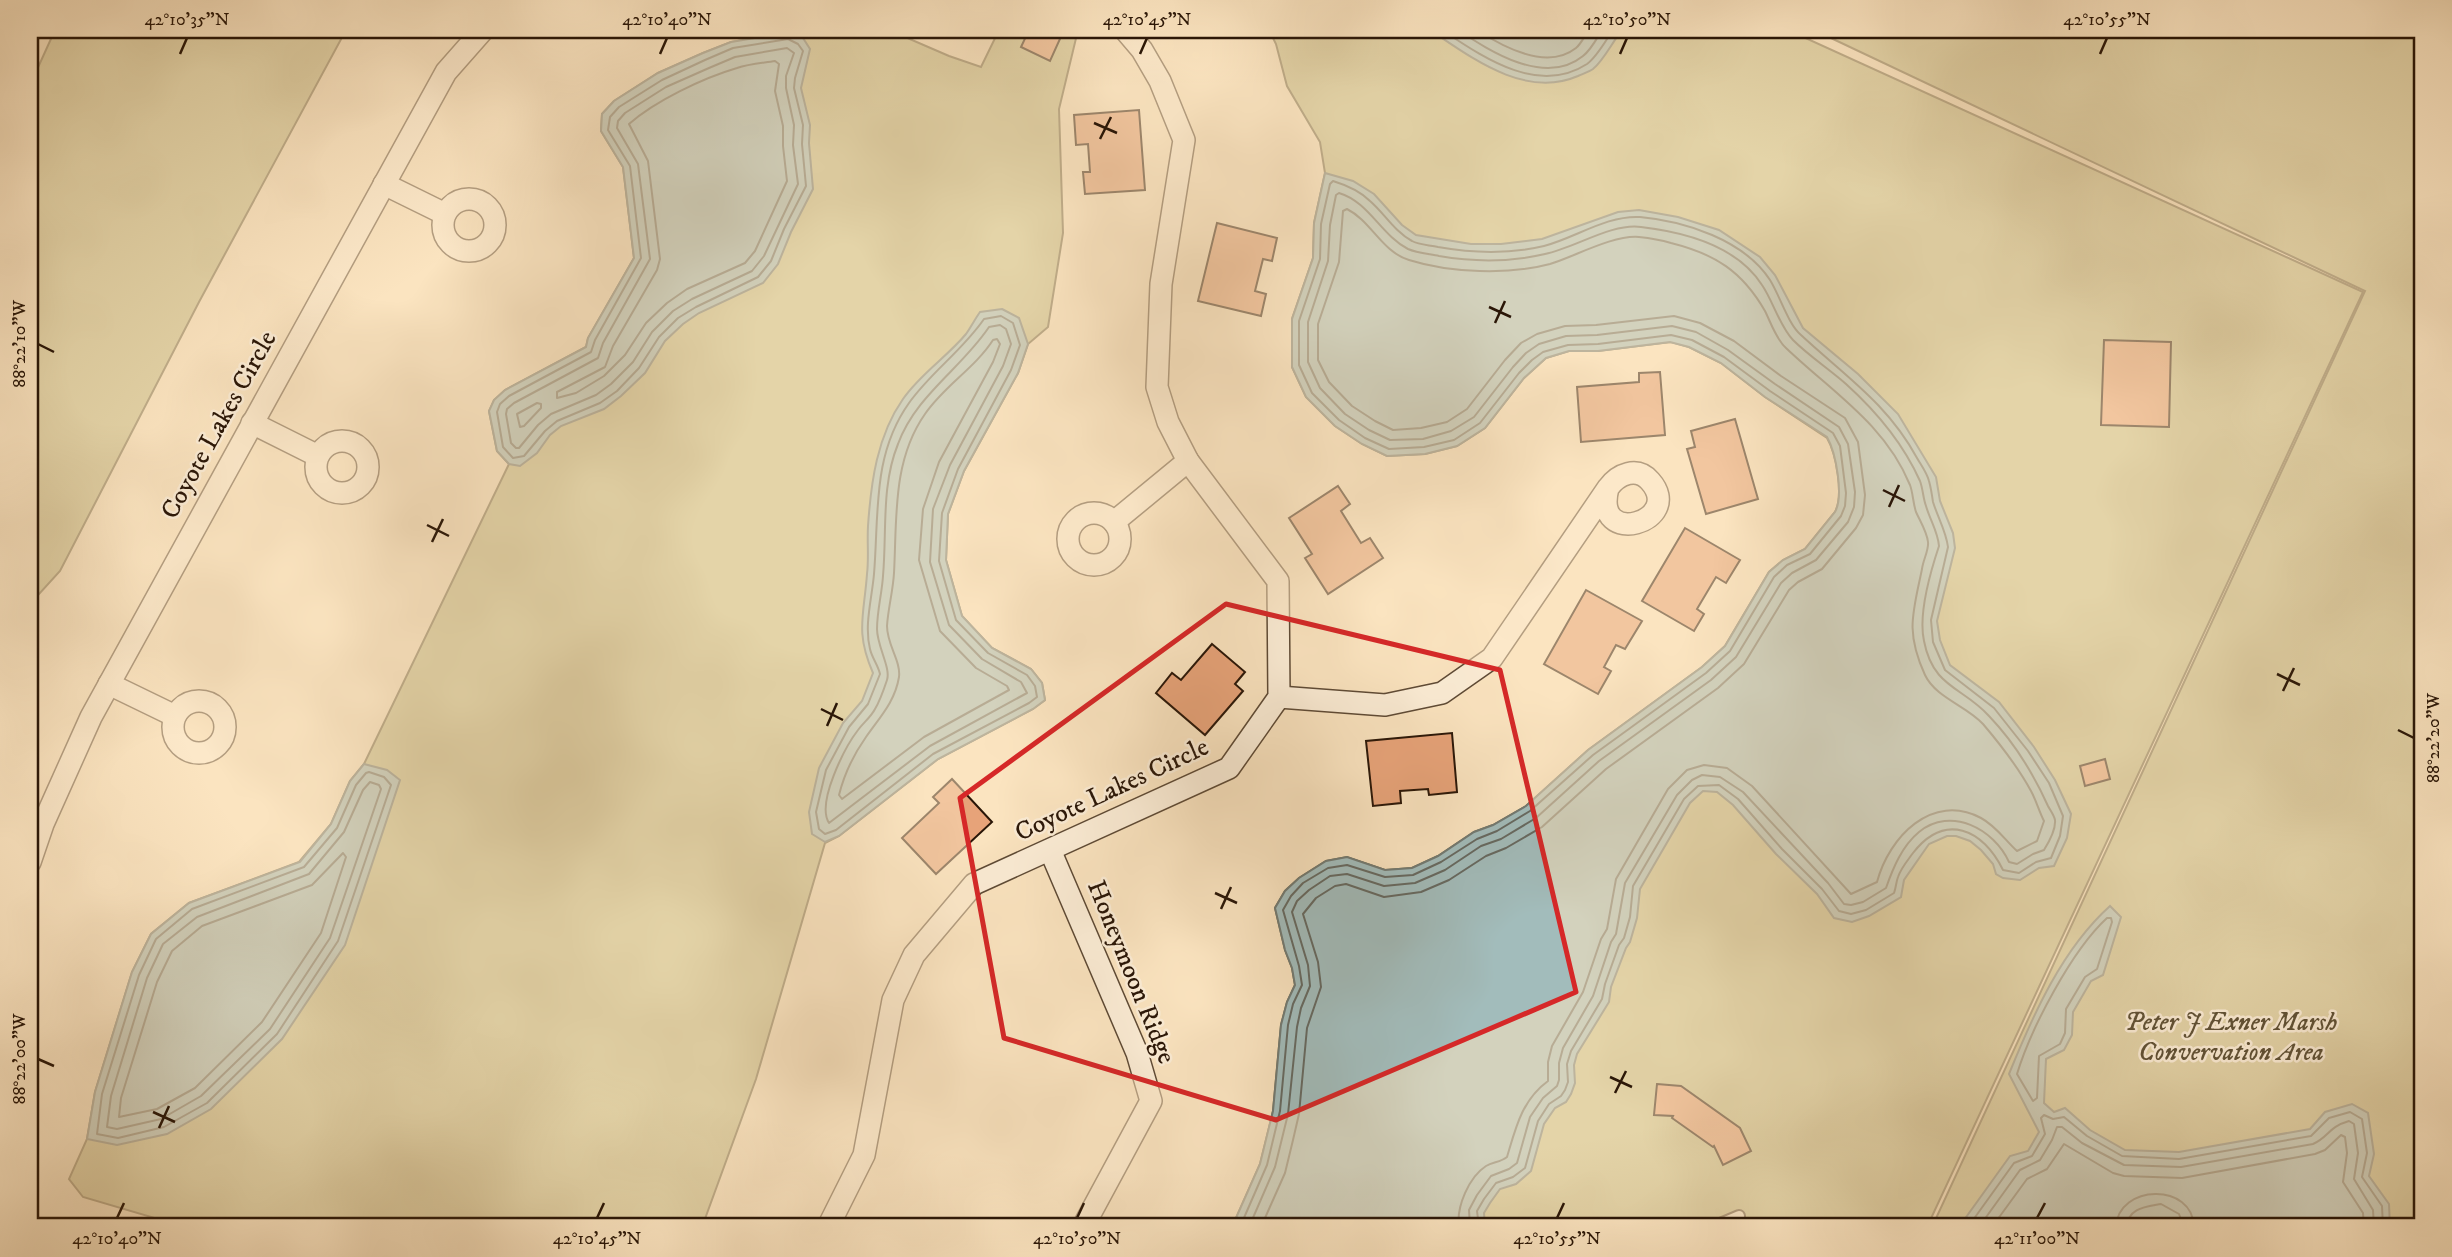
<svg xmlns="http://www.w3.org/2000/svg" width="2452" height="1257" font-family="'IM FELL DW Pica',serif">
  <rect width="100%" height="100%" fill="#fbe4c0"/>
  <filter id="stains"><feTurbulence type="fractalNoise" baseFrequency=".00286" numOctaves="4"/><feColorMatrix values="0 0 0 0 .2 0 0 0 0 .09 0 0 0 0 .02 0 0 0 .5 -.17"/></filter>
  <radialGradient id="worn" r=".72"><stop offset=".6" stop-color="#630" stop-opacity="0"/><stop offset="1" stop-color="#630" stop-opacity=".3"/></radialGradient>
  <g fill="#c7c18d" stroke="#786c4a" stroke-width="2">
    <path d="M55,30h291l-147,272 -139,269 -30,33v-519z"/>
    <path d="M794,30h95l60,26 32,11 18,-37h79l-19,79 4,124 -15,94 -20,17 -10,29 -54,98 -16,43 -2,46 16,56 30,32 39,21 11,14 3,17 -12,9 -95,50 -99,77 -14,7 -69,236 -54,148h-517l-102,-30 -14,-18 18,-40 8,-47 37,-120 19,-38 38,-31 110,-41 32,-38 19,-43 14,-17 145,-300 -12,-13 -8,-40 5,-11 11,-10 81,-43 2,-9 46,-80 -11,-91 -22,-36 1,-17 12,-13 44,-28 45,-20 28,-11 61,-9z"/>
    <path d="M1269,30h519l575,262 -436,935h-695l28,-63 13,-53 8,-86 6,-23 8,-17 -3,-17 -7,-18 -10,-42 10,-17 14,-13 27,-17 21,-4 38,13 27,-2 26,-12 36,-24 19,-7 33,-19 62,-56 114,-83 23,-21 44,-74 14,-12 22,-11 30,-37c9,-17 1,-59 -8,-74l-62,-41 -44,-34 -32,-16 -18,-5 -73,9h-29l-23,7 -22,20 -39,50 -28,18 -32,8 -38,2 -25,-12 -27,-18 -29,-29 -14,-30v-48l21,-61 1,-35 11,-50 -5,-31 -33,-56 -11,-42z"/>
    <path d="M1814,30h608v1197h-490l433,-936z"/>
  </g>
  <g fill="#a2bcbb" stroke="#727a73" stroke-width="2">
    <path d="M1430,30h192c-9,11 -18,30 -29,39 -4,3 -11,5 -15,7 -53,23 -106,-18 -148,-46z"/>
    <path d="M792,32l11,6 7,11 -9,39 9,37 -1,18 4,46 -22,43 -13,32 -15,19 -64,30 -16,11 -18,17 -20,32 -24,23 -17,13 -43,17 -11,9 -13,18 -17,13 -11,-2 -12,-13 -8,-40 5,-11 11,-10 81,-43 2,-9 46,-80 -11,-91 -22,-36 1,-17 12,-13 44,-28 45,-20 28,-11z"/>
    <path d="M1325,173l28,8 21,13 28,31 14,10 55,9h30l41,-5 76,-27 21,-2 39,7 41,13 41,27 15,18 28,53 55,46 40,40 38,63 4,24 13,32 2,15 -18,73 3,19 10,25 49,37 35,45 21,33 16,34 -4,24 -13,28 -15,2 -19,12 -17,-2 -7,-4 -3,-10 -12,-14 -11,-9 -14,-5h-9l-18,8 -25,36 -3,17 -32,19 -17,6 -18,-4 -17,-24 -41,-40 -43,-49 -16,-13 -14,-1 -13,12 -50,86 -3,29 -7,24 -4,6 -15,39 -2,15 -32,52 -3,11 1,18 -4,11 -5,8 -11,6 -11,16 -13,47 -15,13 -16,5 -10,14 -6,10 1,14h-253l28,-63 13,-53 8,-86 6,-23 8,-17 -3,-17 -7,-18 -10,-42 10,-17 14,-13 27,-17 21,-4 38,13 27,-2 26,-12 36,-24 19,-7 33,-19 62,-56 114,-83 23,-21 44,-74 14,-12 22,-11 30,-37c9,-16 1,-59 -8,-75l-62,-40 -44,-34 -32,-16 -19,-5 -72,9h-29l-23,7 -22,20 -39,50 -28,18 -32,8 -38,2 -25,-12 -27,-18 -29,-29 -14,-30v-48l21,-61 1,-35z"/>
    <path d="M1002,309l17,9 9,26 -10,29 -54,98 -16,43 -2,46 16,56 30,32 39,21 11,14 3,17 -12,9 -95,50 -99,77 -14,6 -13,-8 -3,-22 10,-44 24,-45 19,-22 11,-28c-18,-41 -9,-57 -6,-99 2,-16 0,-32 1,-48 3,-44 9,-90 35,-127 17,-25 44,-42 63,-65 5,-7 9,-15 14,-22z"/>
    <path d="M364,764l23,6 13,10 -55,165 -63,94 -71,70 -44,25 -50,11 -30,-6 8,-47 37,-120 19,-38 38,-31 111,-41 31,-38 19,-43z"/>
    <path d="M2110,906l11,11 -18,58 -12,6 -18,31 -1,23 -8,15 -18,9 -2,44 10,9 11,-4 25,22 35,20 54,2 131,-23 15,-17 27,-8 16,9 6,41 -5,22 20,28 1,23h-218l-11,-7 -34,7h-168l51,-71 18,-5 11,-19 -30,-58c24,-59 53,-125 101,-168z"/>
  </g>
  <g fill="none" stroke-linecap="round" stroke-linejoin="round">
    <g stroke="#666961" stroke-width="2">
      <path d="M1442,30c41,27 96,66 145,34 10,-7 19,-24 26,-34"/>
      <path d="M1458,30c32,21 87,57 125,26 8,-6 14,-18 19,-26"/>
      <path d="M1477,30c26,17 70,41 99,18 5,-4 9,-13 13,-18"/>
      <path d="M788,39l10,5 5,7 -8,27 -1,10 9,37 -1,19 4,42 -22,43 -13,32 -13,16 -62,30 -18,11 -19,19 -20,31 -22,23 -17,12 -43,18 -12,10 -21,25 -11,2 -10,-11 -6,-35 3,-8 9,-8 82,-44 4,-12 46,-82 -11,-92 -22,-36 2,-13 9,-10 43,-27 43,-20 28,-12z"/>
      <path d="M787,48l7,5 -8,23v12l8,37 -1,20 5,39 -34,72 -12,15 -60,28 -19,12 -21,21 -19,30 -22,22 -15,11 -45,19 -13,11 -19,23h-3l-5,-5 -5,-29 1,-5 7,-6 84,-45 5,-15 47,-84 -12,-95 -21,-36 1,-7 7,-8 41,-26 43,-19 26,-11z"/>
      <path d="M775,61l4,3 -4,27 8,35v20l4,35 -32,70 -10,12 -58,26 -20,14 -21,20 -21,32 -21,21 -28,17 -19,5v-6l48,-25 8,-21 44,-76 3,-11 -12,-98 -19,-37c26,-23 74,-46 108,-56 12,-4 26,-5 38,-7z"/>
      <path d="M1001,316l12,7 7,22 -9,25 -53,99 -16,44 -3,48 17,59 32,33 39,22 8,11 2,11 -8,6 -96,51 -97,76 -11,4 -6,-5 -3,-17 10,-42 23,-43 19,-23 12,-30c-2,-9 -8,-16 -10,-25 -6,-24 2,-51 4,-75 5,-60 -2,-119 35,-171 22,-31 53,-52 75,-84z"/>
      <path d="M1000,325l6,4 5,15 -8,22 -53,99 -17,44 -3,53 19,63 33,34 39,23 6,11 -97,53 -101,77c-13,-20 16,-76 29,-93 5,-7 13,-13 17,-21 5,-8 9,-20 12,-29 4,-12 -10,-34 -10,-51 0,-18 5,-36 6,-53 4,-45 -2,-90 15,-132 18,-49 63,-75 91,-117z"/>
      <path d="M997,339l3,5 -7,18 -54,100 -16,47 -4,51 21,71 36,37 31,18 2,4 -85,47 -82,62 -3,-4c5,-20 15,-41 27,-58 13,-19 29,-35 33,-60 2,-16 -12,-32 -12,-51 1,-17 6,-35 7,-53 3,-54 -2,-112 31,-159 19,-28 50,-46 68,-74z"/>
      <path d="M537,403l4,1v4l-17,18 -4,1 -3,-13z"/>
      <path d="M369,772l15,5 7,8 -53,156 -61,93 -70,69 -43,24 -46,11 -21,-4 5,-40 37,-119 17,-36 36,-30 112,-42 33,-39 19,-43 10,-12z"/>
      <path d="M370,782l9,3 2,4 -51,149 -60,91 -69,67 -40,23 -44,10 -10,-2 4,-31 36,-118 16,-34 34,-27 112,-43 35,-42 19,-42z"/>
      <path d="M343,853l3,4 -25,76 -59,89 -67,66 -38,21 -38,8 2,-19 36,-116 15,-31 30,-25 110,-41z"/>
      <path d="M2107,918h4l1,4 -15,47 -12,8 -19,32 -1,24 -5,11 -21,12 -2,42 -4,3 -16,-27c14,-46 55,-124 90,-156z"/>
      <path d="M1240,1227l27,-62 13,-54 8,-86 5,-21 9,-19 -3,-19 -16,-56 8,-14 12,-13 25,-15 19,-3 38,12 28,-2 28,-13 36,-23 20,-8 33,-20 63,-56 113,-82 24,-22 44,-74 13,-12 23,-11 31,-38 4,-10 1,-13 -6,-47 -7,-13 -63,-42 -46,-34 -32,-17 -21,-5 -73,9 -30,1 -25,7 -11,8 -13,13 -39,50 -26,17 -30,7 -35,2 -24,-11 -26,-18 -27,-27 -13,-28v-44l21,-62 1,-35 9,-40 3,-3c13,4 27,10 37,20 14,12 25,31 42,40 7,4 18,4 26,6 34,6 72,7 106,-1 31,-8 63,-31 96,-29 45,4 104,23 130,63 10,16 18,44 31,55 44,41 86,68 116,123 4,7 10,15 12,23 2,7 3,14 4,21 5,16 13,29 15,45l-17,73 2,22 12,28 49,38 34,43 21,32 14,33 -3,20 -9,22 -15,4 -17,11 -16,-3c-20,-41 -58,-58 -90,-17 -5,7 -12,15 -15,24 -2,5 -2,11 -4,16l-28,17 -15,4 -12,-3 -17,-22 -40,-40 -44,-50 -19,-14 -21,1 -14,13 -51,87 -3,31 -6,21 -5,7 -14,39 -3,15 -31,52 -4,13 1,18 -3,8 -4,6 -12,8 -11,17 -13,47 -12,9 -17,6 -12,16 -7,12 2,16"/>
      <path d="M1249,1227l26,-60 13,-53 9,-87 4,-19 9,-22 -2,-21 -16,-53 5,-11 12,-11 21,-14 17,-2 37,12 31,-3 30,-13 36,-24 20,-7 35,-21 63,-57 112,-81 25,-23 45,-74 11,-10 24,-13 32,-38 6,-15 1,-15 -7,-48 -9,-17 -64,-43 -47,-34 -32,-18 -24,-6 -75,9 -31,1 -27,8 -13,9 -13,14 -39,50 -23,14 -28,8 -33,1 -21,-10 -24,-16 -25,-26 -12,-26v-40l20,-61 2,-36 6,-30 3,-2c30,9 42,42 69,56 9,4 22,5 31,7 35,6 72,6 106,-2 30,-6 66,-31 96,-27 43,5 96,19 121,58 11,16 18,42 31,55 16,16 36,29 53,44 31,28 57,59 74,97 3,8 3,17 6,25 4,14 12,26 13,40 -9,27 -21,68 -15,95 9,47 39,46 65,75 25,26 44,57 59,90 2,4 6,9 7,14 1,10 -6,22 -11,30l-11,4 -16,10 -8,-2c-15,-33 -58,-56 -90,-30 -17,14 -26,36 -33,56l-23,14 -12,3 -7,-1 -16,-21 -85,-91 -23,-15 -18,-2 -10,5 -15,15 -52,88 -9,51 -5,8 -18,54 -30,52 -4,15v17l-2,6 -14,12 -13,19 -13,46 -8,6 -18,7 -14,19 -8,15 1,17"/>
      <path d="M1261,1227l24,-54 8,-33 6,-26 8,-86 14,-41 -3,-25 -15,-48 13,-16 19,-12 11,-2 38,13 37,-5 28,-12 37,-24 20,-8 36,-21 64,-58 112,-81 26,-24 45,-74 9,-8 24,-13 34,-41 7,-13 2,-20 -7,-53 -13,-24 -64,-42 -47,-35 -34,-18 -26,-7 -78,9 -31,1 -28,8 -16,9 -16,17 -38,49 -20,13 -26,6 -28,2 -18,-9 -23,-15 -23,-24 -11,-22v-36l21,-62 4,-51 4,-2c24,12 35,43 62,51 41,13 100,15 141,4 26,-8 62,-29 89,-27 10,1 22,3 32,6 44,11 71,28 94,68 6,12 11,28 21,37 46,44 99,76 124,137 3,8 3,18 6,27 4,9 11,20 12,30 1,8 -5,18 -6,27 -9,44 -17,62 3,106 11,23 42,31 58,49 17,20 35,43 48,67 5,9 8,20 13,30l-7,20 -20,10c-12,-11 -21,-25 -36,-33 -49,-26 -92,19 -104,64l-26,12 -99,-108 -25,-18 -23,-3 -17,5 -19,19 -52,90 -9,50 -6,10 -18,53 -31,54 -4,16v19c-26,19 -32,46 -41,76 -6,5 -14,5 -21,9 -17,11 -30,41 -27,61"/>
      <path d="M1968,1227l46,-64 18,-7 13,-22 -4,-16 3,-3 9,4 11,-2 23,19 35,20 57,3 132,-23 18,-18 21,-6 12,7 5,34 -5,24 20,29 1,21"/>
      <path d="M1979,1227l41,-57 20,-10 12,-20 5,-13h5l20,16 42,22 57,2 132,-23c16,-7 15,-17 36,-23l5,3 4,29 -4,26 19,31 1,17"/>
      <path d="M1992,1227l35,-48 20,-10 17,-25 49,29 11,3 58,2 133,-24 10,-4 16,-15 4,2 2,16 -4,29 20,31 1,14"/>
      <path d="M2116,1227c2,-43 77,-45 78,0"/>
      <path d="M2127,1227c1,-19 18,-20 34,-23l18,10 5,13"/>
    </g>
  </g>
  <g fill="#e7a379" stroke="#2a1607" stroke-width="2">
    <path d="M1029,30h35l-14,31 -29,-14z"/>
    <path d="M1139,110l6,80 -60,4 -2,-22h7l-2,-28 -12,1 -2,-30z"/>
    <path d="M1217,223l60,15 -5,23 -9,-2 -8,32 11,3 -5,22 -63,-15z"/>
    <path d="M2104,340l67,2 -2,85 -68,-2z"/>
    <path d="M1660,372l5,63 -84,7 -4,-55 62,-5v-9z"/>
    <path d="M1735,419l23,80 -52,15 -19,-65 8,-2 -4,-16z"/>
    <path d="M1338,486l12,18 -9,7 20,32 9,-5 13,20 -55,36 -23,-36 7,-4 -23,-36z"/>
    <path d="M1685,528l55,32 -14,23 -10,-6 -19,32 7,5 -10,17 -52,-30z"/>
    <path d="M1586,590l56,31 -17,28 -9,-4 -12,22 7,4 -13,23 -54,-30z"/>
    <path d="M1212,644l33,28 -10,12 8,7 -38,44 -49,-42 16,-20 9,7z"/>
    <path d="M1452,733l5,59 -28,3 -1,-6 -28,2 1,12 -28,3 -7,-65z"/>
    <path d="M2105,759l5,20 -25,7 -5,-20z"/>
    <path d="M952,779l40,43 -56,52 -34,-36 37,-35 -6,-6z"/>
    <path d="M1657,1084l24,2 59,42 11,23 -28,14 -9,-19 -1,1 -41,-29 1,-2 -19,-1z"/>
  </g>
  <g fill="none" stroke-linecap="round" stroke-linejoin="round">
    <g stroke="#5e4a35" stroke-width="14">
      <path id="service" d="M1713,1227l26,-11"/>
    </g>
    <g stroke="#5e4a35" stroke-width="24">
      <g id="minor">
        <path d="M384,184l61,30"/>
        <circle cx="469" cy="225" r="26"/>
        <path d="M252,423l66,33"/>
        <circle cx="342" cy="467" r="26"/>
        <circle cx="1094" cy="539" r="26"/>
        <path d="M1114,522l74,-61"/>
        <path d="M109,684l66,32"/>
        <path d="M1279,697l106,8 57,-12 50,-35 116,-170c10,-14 29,-22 42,-7 36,40 -58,69 -42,7"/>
        <circle cx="199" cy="727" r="26"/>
        <path d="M1050,850l87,203 14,48 -68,126"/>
        <path d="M30,862l13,-38 48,-107 355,-645 37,-42"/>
        <path d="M828,1227l36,-72 29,-155 21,-45 60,-71 255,-116 50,-71 -1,-116 -90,-120 -20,-39 -11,-35 4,-103 23,-144 -24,-59 -18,-31 -17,-20"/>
      </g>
    </g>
    <use href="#service" stroke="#fcedd6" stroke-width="10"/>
    <use href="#minor" stroke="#fcedd6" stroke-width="21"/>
  </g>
  <path d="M0 0H2452V1257H0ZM1226,604l274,66 76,322 -300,128 -272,-82 -44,-240z" fill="#fbe4c0" fill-opacity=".55" fill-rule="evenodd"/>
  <path fill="none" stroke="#d62828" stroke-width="5" stroke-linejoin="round" d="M1226,604l274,66 76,322 -300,128 -272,-82 -44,-240z"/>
  <path fill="none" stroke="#2a1607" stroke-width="2.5" d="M180,54l7,-16M660,54l7,-16M1140,54l7,-16M1620,54l7,-16M2100,54l7,-16M1094,123l23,10M1100,139l11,-22M1489,307l22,10M1495,323l10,-22M38,344l16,8M1883,490l22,11M1889,507l10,-22M427,525l22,11M432,542l11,-23M2277,674l23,11M2283,691l11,-23M821,709l22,11M827,726l10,-23M2398,730l16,8M1215,893l22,10M1221,909l10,-22M38,1059l16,7M1610,1077l22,10M1615,1093l11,-22M153,1112l22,10M159,1128l10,-22M117,1218l7,-15M597,1218l7,-15M1077,1218l7,-15M1557,1218l7,-15M2037,1218l8,-15"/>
  <g text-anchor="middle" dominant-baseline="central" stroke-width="5" stroke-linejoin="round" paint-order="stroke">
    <g font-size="26" fill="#2a1607" stroke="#fcedd6">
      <text transform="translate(219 425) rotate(-61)">Coyote Lakes Circle</text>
      <text transform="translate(1112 790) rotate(-25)">Coyote Lakes Circle</text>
      <text transform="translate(1131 972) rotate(68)">Honeymoon Ridge</text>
    </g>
    <g font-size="26" font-style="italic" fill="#615236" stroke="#fcedd6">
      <text x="2231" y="1022">Peter J Exner Marsh<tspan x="2231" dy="30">Convervation Area</tspan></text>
    </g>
  </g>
  <rect width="2452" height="1257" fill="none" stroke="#fbe4c0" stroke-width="77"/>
  <rect x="38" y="38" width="2376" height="1180" fill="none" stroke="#2a1607" stroke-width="2.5"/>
  <g font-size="18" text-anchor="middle" fill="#2a1607">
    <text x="187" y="25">42°10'35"N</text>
    <text x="667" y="25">42°10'40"N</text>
    <text x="1147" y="25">42°10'45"N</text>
    <text x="1627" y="25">42°10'50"N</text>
    <text x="2107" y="25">42°10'55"N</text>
    <text transform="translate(19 344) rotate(-90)" y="6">88°22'10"W</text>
    <text transform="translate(2433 738) rotate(-90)" y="6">88°22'20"W</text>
    <text transform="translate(19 1059) rotate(-90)" y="6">88°22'00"W</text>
    <text x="117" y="1244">42°10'40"N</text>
    <text x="597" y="1244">42°10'45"N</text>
    <text x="1077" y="1244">42°10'50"N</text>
    <text x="1557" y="1244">42°10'55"N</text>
    <text x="2037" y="1244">42°11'00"N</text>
  </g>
  <rect width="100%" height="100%" filter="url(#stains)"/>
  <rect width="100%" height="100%" fill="url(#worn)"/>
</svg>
